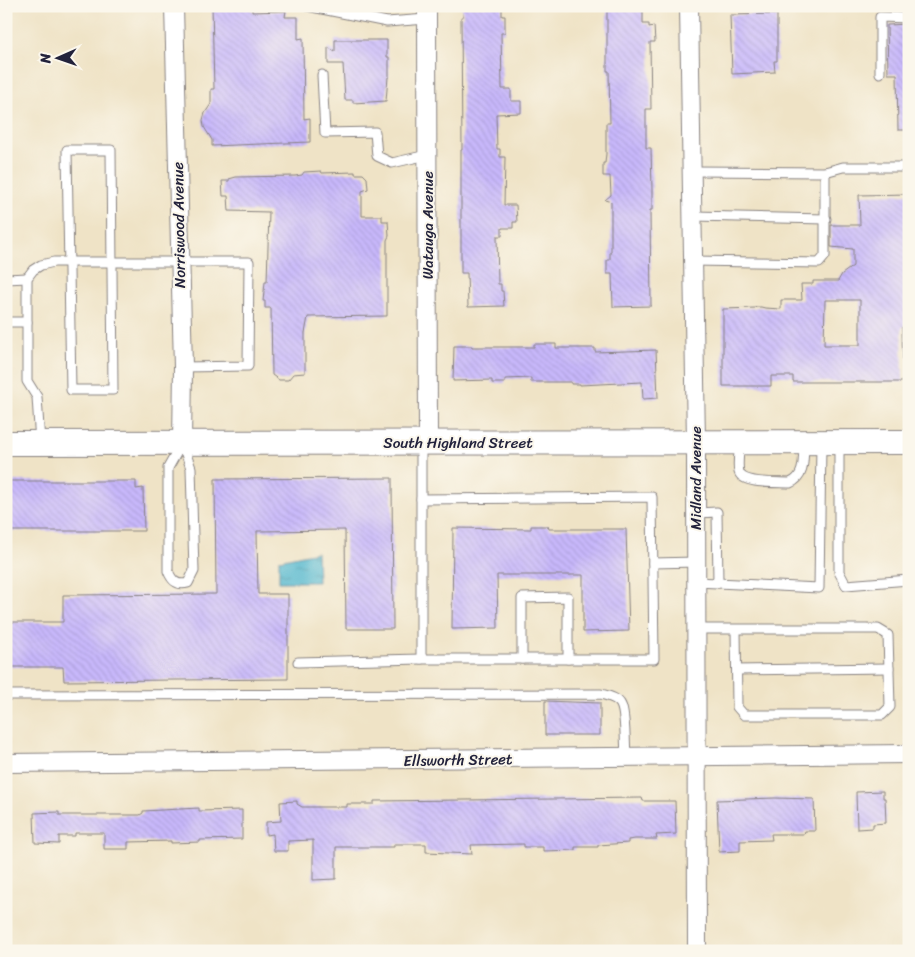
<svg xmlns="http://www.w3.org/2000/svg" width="915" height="957" font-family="Sriracha,sans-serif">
  <defs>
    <pattern id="water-ripples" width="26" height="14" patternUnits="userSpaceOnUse" patternTransform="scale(1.25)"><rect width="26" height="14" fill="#4fb6cd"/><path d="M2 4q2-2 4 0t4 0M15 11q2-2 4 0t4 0" fill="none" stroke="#4194a8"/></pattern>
    <pattern id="building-back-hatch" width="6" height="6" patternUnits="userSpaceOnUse" patternTransform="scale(1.25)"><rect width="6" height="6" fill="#c8b8fb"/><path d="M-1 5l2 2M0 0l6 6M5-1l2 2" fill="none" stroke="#ac9ed8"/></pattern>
  </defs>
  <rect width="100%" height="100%" fill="#fbf7ec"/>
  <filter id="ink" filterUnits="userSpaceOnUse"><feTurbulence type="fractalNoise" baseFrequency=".02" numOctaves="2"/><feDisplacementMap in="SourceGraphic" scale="10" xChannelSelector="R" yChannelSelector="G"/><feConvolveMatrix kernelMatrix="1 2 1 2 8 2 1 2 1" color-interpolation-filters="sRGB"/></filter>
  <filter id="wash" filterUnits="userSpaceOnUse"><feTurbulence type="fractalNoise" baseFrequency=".0096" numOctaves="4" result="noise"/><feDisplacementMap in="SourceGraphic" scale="20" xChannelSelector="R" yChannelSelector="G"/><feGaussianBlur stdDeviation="1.12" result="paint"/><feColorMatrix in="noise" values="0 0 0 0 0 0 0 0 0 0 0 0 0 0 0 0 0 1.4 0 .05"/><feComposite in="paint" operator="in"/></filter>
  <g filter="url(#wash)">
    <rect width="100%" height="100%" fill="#efe3c6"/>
    <path fill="url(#water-ripples)" stroke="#386c84" d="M317,552l1,30h-39v-22z"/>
    <g id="blocks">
      <g fill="url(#building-back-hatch)" fill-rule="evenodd">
        <path d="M212,6h40v6l34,-1 -1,6h13v22l5,-1 1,81 6,-1v24l-98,4v-6l-8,-13 -1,-7 2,-7 6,-9v-15h3z"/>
        <path d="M462,6h40v10h3v17h-4l1,55v1h9v12h10v12l-25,1 1,35h3v8h5l-1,48h12l1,17h-4v6h-11v8h-5l1,48h3v7h2l1,15 -36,1 -1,-34h-6v-123h1l-1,-133h2z"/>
        <path d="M607,6h36v18h6v3l5,-1 1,16h-5l1,67h-5v39h5l1,42v20h-2l1,96 -38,1 -1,-33h-5v-14h3v-8h1v-50l-6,-2 6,-5 -1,-19h-7v-13h2l1,-9v-31h4l-1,-52h-2z"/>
        <path d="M777,14v47h-3l1,11 -43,2 -2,-59z"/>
        <path d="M909,24v106h-11l-1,-56h-9l-1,-49z"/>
        <path d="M335,40h52v17h2v20h-1l-2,24 -33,2v-3h-8l-2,-36h-15v-17l7,5z"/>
        <path d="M321,171l1,2 33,-1v2h8l4,4 1,11 -6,2v25h20v5h6l1,15 -2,4v76l-79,1 -3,16v40l-12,1 -5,6h-9l-7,-5 -1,-67h-6v-7h-2l2,-19h2l2,-70 -40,-1 -1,-15h-5l-1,-15h7v-2l7,-2 59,-1 7,-1 2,-3z"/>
        <path d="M909,194v133h-7l1,55h-110v-6h-22v10h-48v-77l32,-1 1,-1h5l4,1 16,1v-9h21l-1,-16h12v-3h25l4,-7 11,-8v-17l-22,-2v-22h29l-1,-30zM825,300h35v45h-36z"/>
        <path d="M534,344h22v4h39v4l61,-2 2,48 -15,1 -1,-17 -62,3v-1h-9v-2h-40v-4l-26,1v4h-13v-3l-39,1 1,-35h18v1h62z"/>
        <path d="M392,478l1,151h-47l-1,-99 -88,1 1,63h30v85l-224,2 -1,-14h-57v-45h57v-27l153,-1 -1,-115z"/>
        <path d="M6,481h130v8l7,-1 1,43h-138z"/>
        <path d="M531,526h17l1,3h77l3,102 -46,1v-57h-86l1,53 -46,1 1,-101 78,1z"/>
        <path d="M545,701l55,2v32h-55z"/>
        <path d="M883,791v7h2l1,25 -13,1v4l-16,1 -1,-37z"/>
        <path d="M642,798l1,3h32l1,33 -20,1 1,4h-22l-7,1v3l-30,2v2h-23v3l-32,1v-4h-19v-3l-53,1 1,9 -46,-2v-8h-32v3h-58v32l-23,1v-40l-25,1v10h-14l-1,-17 -7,1v-13l15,-1 -1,-19 17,-1v3l5,3h45v-3h27v-3z"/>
        <path d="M775,798l39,1 1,32h-10l-1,3h-33l1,6 -32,1v10l-21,1 -2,-52z"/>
        <path d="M199,808v3l43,-1v29l-42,1v2l-29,1v-2l-43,1v7h-24v-16h-29v3h-16v8l-24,-1 -1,-30 25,-1v3h81l3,-2v-2z"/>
      </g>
    </g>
  </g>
  <g filter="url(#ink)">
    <use href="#blocks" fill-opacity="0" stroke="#888280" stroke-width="1"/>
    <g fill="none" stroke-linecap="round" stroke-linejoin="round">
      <g stroke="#888280" stroke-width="11">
        <g id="lane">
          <path d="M307,6l80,16 40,-3"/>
          <path d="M880,73v-56l29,1"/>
          <path d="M322,75l3,58 50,-1 2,24 15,7 35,-8"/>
          <path d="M67,150h44l2,240h-42z"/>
          <path d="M692,171l133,1v84l-6,7 -125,-2"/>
          <path d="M825,172l18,-5h66"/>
          <path d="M694,216l132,3"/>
          <path d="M6,279l21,-1"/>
          <path d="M6,322h21"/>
          <path d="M839,442v130l7,13 63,-5"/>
          <path d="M40,443l-3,-46 -10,-16v-103l6,-8 8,-5 13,-3h195l-1,104 -65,1"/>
          <path d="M182,443l9,25 3,103 -6,12c-11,3 -16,-2 -20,-12v-103z"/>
          <path d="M740,444c-1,9 -3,20 -1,28 4,13 39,10 51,11 16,-6 13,-26 14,-41"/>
          <path d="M697,513l20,-1 1,71"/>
          <path d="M653,563l43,-1"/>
          <path d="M696,582l123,6 2,-144"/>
          <path d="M696,629h182l10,6 2,72 -8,8h-138l-7,-8 -1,-78"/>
          <path d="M421,659v-215"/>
          <path d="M522,659v-61l46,-1v62"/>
          <path d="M298,662l123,-3h233l-2,-162 -231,2"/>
          <path d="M737,670l152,-2"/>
          <path d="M6,695l595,-1c7,2 17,4 20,11 5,10 4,41 5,53"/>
        </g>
      </g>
      <g stroke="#888280" stroke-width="20">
        <g id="street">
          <path d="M174,6l9,361 -1,76"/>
          <path d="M427,6l1,438"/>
          <path d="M689,6l7,436 1,509"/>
          <path d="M6,763l903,-9"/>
        </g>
      </g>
      <g stroke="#888280" stroke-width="26">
        <path id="secondary" d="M6,443l903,-1"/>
      </g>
      <use href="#lane" stroke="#fff" stroke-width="9"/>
      <use href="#street" stroke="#fff" stroke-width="18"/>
      <use href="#secondary" stroke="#fff" stroke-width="24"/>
    </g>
  </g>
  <g text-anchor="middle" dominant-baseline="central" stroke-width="4" stroke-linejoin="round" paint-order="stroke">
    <g font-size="15" fill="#22223b" stroke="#fbf7ec">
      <text transform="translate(179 225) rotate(-91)">Norriswood Avenue</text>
      <text transform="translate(428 225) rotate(-90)">Watauga Avenue</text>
      <text x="458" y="443">South Highland Street</text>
      <text transform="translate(696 478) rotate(-90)">Midland Avenue</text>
      <text transform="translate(458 760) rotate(-1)">Ellsworth Street</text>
    </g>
  </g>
  <rect width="915" height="957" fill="none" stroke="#fbf7ec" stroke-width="25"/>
  <g transform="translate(58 58) rotate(268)" stroke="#fbf7ec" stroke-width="4" paint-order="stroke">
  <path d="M0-4L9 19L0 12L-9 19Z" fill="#22223b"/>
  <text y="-8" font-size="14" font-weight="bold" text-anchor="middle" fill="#22223b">N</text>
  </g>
</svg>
